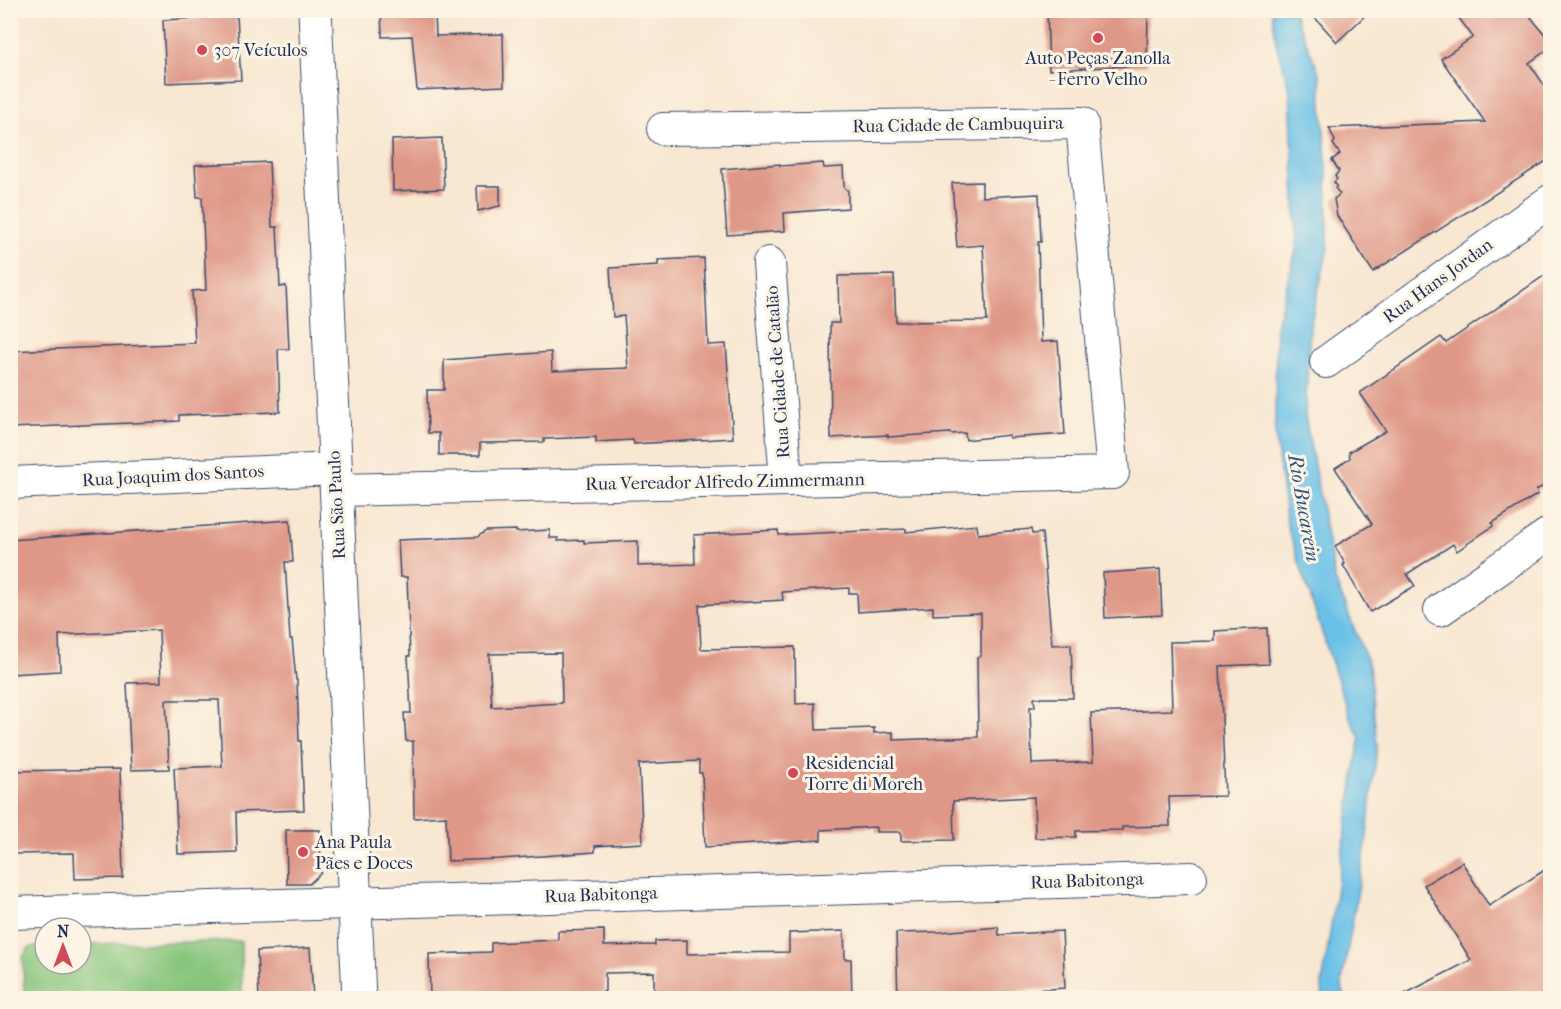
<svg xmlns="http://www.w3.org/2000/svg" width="1561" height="1009" font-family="'IM FELL French Canon',serif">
  <rect width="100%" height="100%" fill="#fcf5e5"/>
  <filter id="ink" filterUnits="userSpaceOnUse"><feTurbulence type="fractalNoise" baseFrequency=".0167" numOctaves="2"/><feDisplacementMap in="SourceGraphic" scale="12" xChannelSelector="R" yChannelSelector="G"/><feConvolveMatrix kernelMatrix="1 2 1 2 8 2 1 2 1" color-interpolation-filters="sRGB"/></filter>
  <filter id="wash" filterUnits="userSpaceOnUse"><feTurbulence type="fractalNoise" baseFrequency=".008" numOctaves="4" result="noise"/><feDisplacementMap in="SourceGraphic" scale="24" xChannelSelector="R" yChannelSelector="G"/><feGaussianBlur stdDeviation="1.35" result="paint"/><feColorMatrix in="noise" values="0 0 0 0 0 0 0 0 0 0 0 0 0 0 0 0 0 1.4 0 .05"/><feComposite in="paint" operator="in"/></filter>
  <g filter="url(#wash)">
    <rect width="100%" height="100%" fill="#f8e7d1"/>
    <path fill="#87c57b" stroke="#517a6c" stroke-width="1.5" d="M241,941l1,57h-218l-1,-41 6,-9 16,-3v19h36v-20z"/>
    <path fill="#6bc1e8" stroke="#4378a3" stroke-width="1.5" d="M1272,11h21l27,64 7,100 1,73 -18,78 -5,90 30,164 34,86 8,79 -11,99 -24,137 1,17h-20l-1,-13 38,-248 -10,-19 -63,-193 -12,-93 1,-106 21,-79 -7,-156 -13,-44z"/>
    <g id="blocks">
      <g fill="#df9887" fill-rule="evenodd">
        <path d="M381,10h54l1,26 67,-2 1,52 -87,4 -5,-54 -30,1z"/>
        <path d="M1047,10h101l-1,55 -98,5z"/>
        <path d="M1308,10h63l-34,32z"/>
        <path d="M1453,10h72l26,32v5l-22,16 22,32v63l-178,114 -36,-56 -3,-17 6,-5 -5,-6 2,-2 -3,-4 3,-3 -2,-3 4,-5 -7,-11 8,-6 -7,-10 2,-3 -6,-13 156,-6 -44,-63 32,-22z"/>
        <path d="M237,16l4,64 -75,3 -3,-63z"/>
        <path d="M442,138l2,51 -51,2 -1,-51z"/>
        <path d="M269,162l3,65h5l3,60 6,-1 3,63h-11l2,63 -101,3v6l-169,7v-77l185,-8 -3,-52 14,-1 -4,-93h-5l-2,-32z"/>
        <path d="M823,163l1,5 19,-1 1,20 4,4v17l-64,5 1,18 -58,4 -5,-66 58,-5v2z"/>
        <path d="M982,182v15l57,-3 2,48h-3l3,100 17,-1 7,93 -56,4v-3l-43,5 -1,-7 -14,1 -1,-1 -62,4v-2l-57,3 -1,-115h9l-1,-47 56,-1 2,47 91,-1 -4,-76 -26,2 -5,-64z"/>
        <path d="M477,186h23v20l-22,5z"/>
        <path d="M704,258l4,87 18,-1 7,94 -99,6 -1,-4 -37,2v-5l-52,2v3l-64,1v12h-41v-22h-11l-1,-43h17v-30l107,-8 1,19 76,-3 -4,-52 -11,1 -3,-49 48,-3v-5z"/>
        <path d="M1551,271v211l-15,8 2,4 -46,29 1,3 -36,25 -4,-7 -46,30 8,12 -45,26 -27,-47 2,-1 -10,-18 37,-22 -37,-56 15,-10 -1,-6 37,-21 -26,-38 81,-56 5,6z"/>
        <path d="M290,520l3,42h-8l5,77h2l4,41h1l2,61h2l3,69 -68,2 1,40 -59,2 -4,-86 48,-2 -3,-66h-53l3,69 -38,1 -4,-87 34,-1 -2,-52 -100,5 1,36 -50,3v-134z"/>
        <path d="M977,525l1,9 53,-5 1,5 10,-1 10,112 19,-1 2,54h-39l1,9h-5l2,57 61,-2 -2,-49 81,-3 -2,-68 45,-1v-10l52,-3 2,36 -49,2 5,130 -56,1 1,29 -48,1v3l-46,1v6l-41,1 -1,-41 -81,4 1,39 -53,1v-9h-25v-5l-55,3v10l-116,7 -3,-74h-3v-12l-60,3 4,79 -48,3v6l-95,7 -52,2 -2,-45 -32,2 -1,-77h-7l-2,-28h7l-3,-57h2l-3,-79h-7l-2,-37 79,-3 9,-6 30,-1v2l34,-2v8h8v3l26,-1v3l54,-2v25l57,-2 -1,-29 84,-5 1,5 127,-6v3zM849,588v5h8l1,19 75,-5v8l48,-2v43l-4,1 1,80 -85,3v-8l-19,1v-5l-58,2 -1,-27 -19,1 -1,-57 -94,2 -2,-44 84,-5 -1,-8zM561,653l1,50 -70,4 -3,-53z"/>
        <path d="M1160,569l2,46 -57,3 -2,-45z"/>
        <path d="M120,769l3,109 -48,1 -1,-26 -61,1 -2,-83z"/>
        <path d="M286,830h34l1,43 -12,11h-22z"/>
        <path d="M1462,862l27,44 62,-40v123l-13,10h-143l76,-39 -47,-75z"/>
        <path d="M998,927l1,8 63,-4 3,57 -47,3v8h-120l-2,-66 44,-1z"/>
        <path d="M604,930v16l51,-1v-4l32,-1v14l102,-2v-19l55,-2 1,28h6l1,40h-198v-27l-49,1v18l-2,1v7h-173l-1,-45 62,-2v-9l67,-3v-9z"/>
        <path d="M310,948l3,51h-54l-2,-48z"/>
      </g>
    </g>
  </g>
  <g filter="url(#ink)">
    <use href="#blocks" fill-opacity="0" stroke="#3c4b6f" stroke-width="1.5"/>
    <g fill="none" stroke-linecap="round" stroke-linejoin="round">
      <g stroke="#3c4b6f" stroke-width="34">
        <g id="street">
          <path d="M769,263l17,217"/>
          <path d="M1326,362l224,-161"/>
          <path d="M10,483l326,-14"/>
          <path d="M337,490l776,-17 -31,-350 -419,6"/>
          <path d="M1440,610l110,-77"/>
          <path d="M10,913l1181,-35"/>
        </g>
      </g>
      <g stroke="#3c4b6f" stroke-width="35">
        <path id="primary" d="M315,10l44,988"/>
      </g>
      <use href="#street" stroke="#fff" stroke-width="32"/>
      <use href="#primary" stroke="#fff" stroke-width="33"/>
    </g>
  </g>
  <g fill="#d1495b" stroke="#fcf5e5" stroke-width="2">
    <circle cx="1098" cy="38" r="6"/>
    <circle cx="202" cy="50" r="6"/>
    <circle cx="793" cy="773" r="6"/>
    <circle cx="303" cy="852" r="6"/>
  </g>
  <g text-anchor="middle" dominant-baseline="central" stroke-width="6" stroke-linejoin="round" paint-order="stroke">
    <g font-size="18" fill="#1b2f5e" stroke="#fcf5e5" text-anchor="start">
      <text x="214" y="50">307 Veículos</text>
      <text x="1098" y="58" text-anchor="middle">Auto Peças Zanolla<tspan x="1098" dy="21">- Ferro Velho</tspan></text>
      <text x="805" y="763">Residencial<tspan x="805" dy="21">Torre di Moreh</tspan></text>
      <text x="315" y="842">Ana Paula<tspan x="315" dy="21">Pães e Doces</tspan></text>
    </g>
    <g font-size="18" fill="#1b2f5e" stroke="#fcf5e5">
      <text transform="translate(958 125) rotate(-1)">Rua Cidade de Cambuquira</text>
      <text transform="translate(1438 281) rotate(-36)">Rua Hans Jordan</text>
      <text transform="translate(778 372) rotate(-94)">Rua Cidade de Catalão</text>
      <text transform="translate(173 476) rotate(-3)">Rua Joaquim dos Santos</text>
      <text transform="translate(725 482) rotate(-1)">Rua Vereador Alfredo Zimmermann</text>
      <text transform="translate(337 505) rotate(-93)">Rua São Paulo</text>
      <text transform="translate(1087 881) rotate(-2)">Rua Babitonga</text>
      <text transform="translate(601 895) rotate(-2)">Rua Babitonga</text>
    </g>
    <g font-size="20" font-style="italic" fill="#2f5480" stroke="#fcf5e5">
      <text transform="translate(1304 508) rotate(80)">Rio Bucarein</text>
    </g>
  </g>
  <rect width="1561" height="1009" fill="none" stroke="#fcf5e5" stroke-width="36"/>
  <g transform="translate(63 946)"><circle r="28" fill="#fcf5e5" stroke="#a2a6af" stroke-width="1.5"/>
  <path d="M0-4.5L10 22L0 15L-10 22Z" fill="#d1495b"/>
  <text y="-9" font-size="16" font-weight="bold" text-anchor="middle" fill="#1b2f5e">N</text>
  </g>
</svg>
